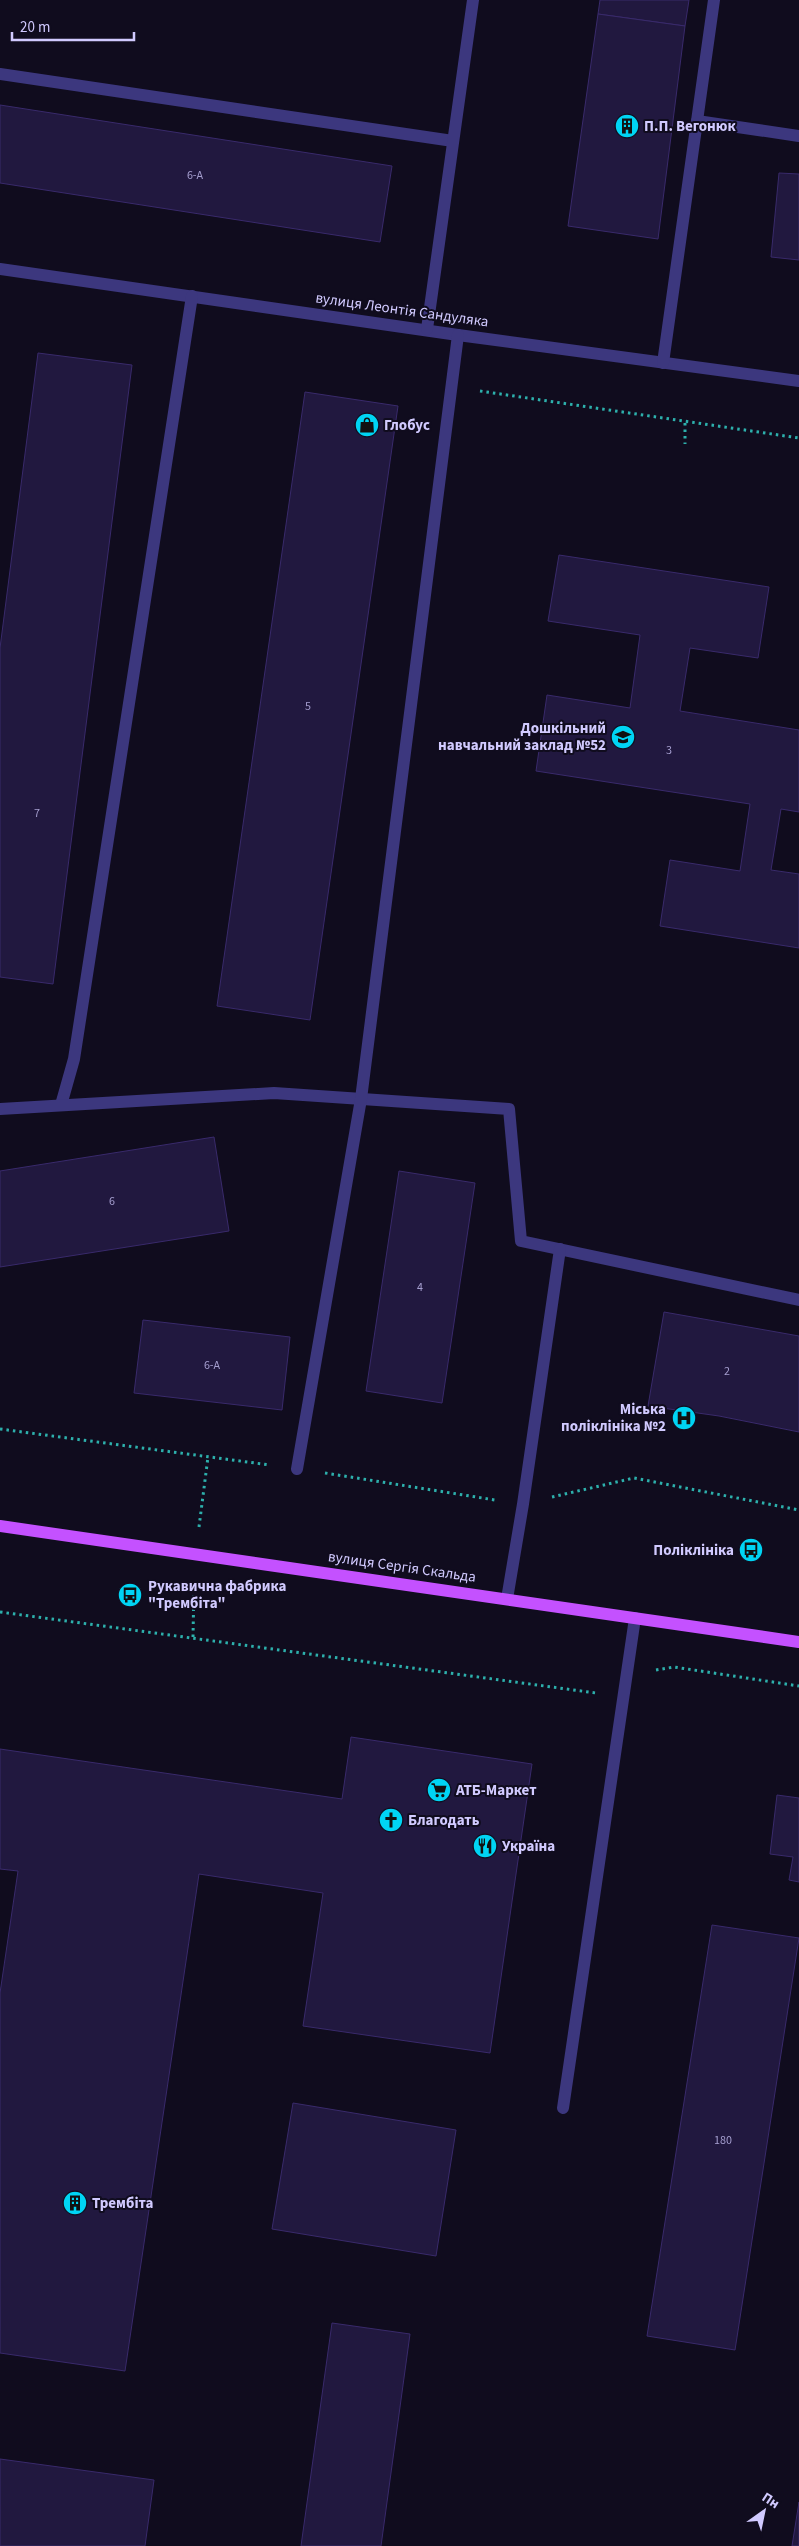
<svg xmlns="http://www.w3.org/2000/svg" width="799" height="2546" font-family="'Source Sans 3',sans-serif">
  <rect width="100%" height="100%" fill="#100c1e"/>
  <g fill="#21183f" stroke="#392a6b">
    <path d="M600,0h89l-4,26 -87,-12z"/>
    <path d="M598,14l87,12 -27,213 -90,-13z"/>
    <path d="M0,105l392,61 -12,76 -380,-59z"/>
    <path d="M779,173l20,1v86l-28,-3z"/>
    <path d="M38,353l94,12 -79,619 -53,-7v-329z"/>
    <path d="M305,392l93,14 -88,614 -93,-14z"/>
    <path d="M559,555l210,32 -11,71 -68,-10 -10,63 119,19v82l-18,-3 -10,61 28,4v74l-139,-22 10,-66 70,11 10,-67 -214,-33 11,-76 83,13 10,-73 -92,-14z"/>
    <path d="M214,1137l15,94 -229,36v-96z"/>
    <path d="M399,1171l76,12 -33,220 -76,-12z"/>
    <path d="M664,1312l135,24v96l-80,-16 -71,-10z"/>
    <path d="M143,1320l147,17 -8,73 -148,-17z"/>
    <path d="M351,1737l181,27 -42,289 -187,-27 20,-133 -124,-19 -74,497 -125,-18v-360l18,-122 -18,-2v-120l342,50z"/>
    <path d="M777,1795l22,3v84l-10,-2 4,-23 -23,-3z"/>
    <path d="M712,1925l87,13 -64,412 -88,-14z"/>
    <path d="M293,2103l163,27 -20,126 -164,-27z"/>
    <path d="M332,2323l78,11 -29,212h-80z"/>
    <path d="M0,2459l154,21 -9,66h-145z"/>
    <path d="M799,2502v44h-7z"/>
  </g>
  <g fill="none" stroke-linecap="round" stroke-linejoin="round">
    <g stroke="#2db0ac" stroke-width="3" stroke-dasharray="2.5 4" stroke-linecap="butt">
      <path d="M480,391l319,47"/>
      <path d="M685,423v21"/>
      <path d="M0,1429l270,36"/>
      <path d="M325,1473l170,27"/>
      <path d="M552,1497l82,-19 165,32"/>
      <path d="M199,1527l9,-70"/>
      <path d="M0,1612l596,81"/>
      <path d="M193,1637l1,-54"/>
      <path d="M656,1670l18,-3 125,19"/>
    </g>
    <g stroke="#3c377e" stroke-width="12">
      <path d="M0,74l453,67"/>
      <path d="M697,121l102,15"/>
      <path d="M0,269l458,66 341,46"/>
      <path d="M427,329l46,-329"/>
      <path d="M663,363l51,-363"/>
      <path d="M61,1105l13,-46 118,-763"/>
      <path d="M0,1109l274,-16 235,16 12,132 278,59"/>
      <path d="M297,1469l64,-370 97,-764"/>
      <path d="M507,1599l16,-95 37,-255"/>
      <path d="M563,2108l72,-490"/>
    </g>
    <path stroke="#c451ff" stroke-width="12" d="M0,1526l799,116"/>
  </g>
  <defs>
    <g id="building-disc" transform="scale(1.25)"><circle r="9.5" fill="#00d4f4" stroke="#100c1e"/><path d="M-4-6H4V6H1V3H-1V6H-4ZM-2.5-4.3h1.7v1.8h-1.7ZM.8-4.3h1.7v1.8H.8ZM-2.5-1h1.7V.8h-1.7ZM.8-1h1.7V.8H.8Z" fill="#111"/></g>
    <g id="shop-disc" transform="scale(1.25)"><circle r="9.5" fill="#00d4f4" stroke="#100c1e"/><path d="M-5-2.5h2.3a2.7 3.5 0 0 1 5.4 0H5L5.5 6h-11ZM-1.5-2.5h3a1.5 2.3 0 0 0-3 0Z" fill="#111"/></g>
    <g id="school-disc" transform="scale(1.25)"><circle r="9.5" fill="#00d4f4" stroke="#100c1e"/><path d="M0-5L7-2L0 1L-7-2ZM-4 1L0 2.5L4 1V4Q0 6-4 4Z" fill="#111"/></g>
    <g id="hospital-disc" transform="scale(1.25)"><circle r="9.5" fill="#00d4f4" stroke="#100c1e"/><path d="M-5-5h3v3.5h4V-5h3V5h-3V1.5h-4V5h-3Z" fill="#111"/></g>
    <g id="bus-disc" transform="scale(1.25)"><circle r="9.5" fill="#00d4f4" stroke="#100c1e"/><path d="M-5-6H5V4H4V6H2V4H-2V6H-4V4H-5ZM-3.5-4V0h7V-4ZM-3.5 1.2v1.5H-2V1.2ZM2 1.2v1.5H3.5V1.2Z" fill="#111"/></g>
    <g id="supermarket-disc" transform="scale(1.25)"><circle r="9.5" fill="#00d4f4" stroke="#100c1e"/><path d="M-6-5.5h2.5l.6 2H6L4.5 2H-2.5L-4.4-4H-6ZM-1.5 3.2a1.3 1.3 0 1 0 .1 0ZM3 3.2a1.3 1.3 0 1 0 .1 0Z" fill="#111"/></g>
    <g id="church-disc" transform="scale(1.25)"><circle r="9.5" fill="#00d4f4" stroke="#100c1e"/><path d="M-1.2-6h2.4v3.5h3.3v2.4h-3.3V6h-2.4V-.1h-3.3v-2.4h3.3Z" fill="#111"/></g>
    <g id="restaurant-disc" transform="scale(1.25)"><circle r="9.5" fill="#00d4f4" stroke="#100c1e"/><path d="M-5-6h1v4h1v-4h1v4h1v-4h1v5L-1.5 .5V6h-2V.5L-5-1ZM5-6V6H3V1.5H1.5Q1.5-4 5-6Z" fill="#111"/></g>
  </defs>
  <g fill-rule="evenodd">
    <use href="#building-disc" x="627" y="126"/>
    <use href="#shop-disc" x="367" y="425"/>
    <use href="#school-disc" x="623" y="737"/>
    <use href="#hospital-disc" x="684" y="1418"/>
    <use href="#bus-disc" x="751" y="1550"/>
    <use href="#bus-disc" x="130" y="1595"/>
    <use href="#supermarket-disc" x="439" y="1790"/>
    <use href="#church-disc" x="391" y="1820"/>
    <use href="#restaurant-disc" x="485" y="1846"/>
    <use href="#building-disc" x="75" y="2203"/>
  </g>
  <g text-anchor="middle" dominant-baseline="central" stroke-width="4" stroke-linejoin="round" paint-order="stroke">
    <g font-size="12" fill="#a59ecf">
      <text x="195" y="175">6-А</text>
      <text x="308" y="706">5</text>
      <text x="669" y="750">3</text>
      <text x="37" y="813">7</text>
      <text x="112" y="1201">6</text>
      <text x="420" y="1287">4</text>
      <text x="212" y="1365">6-А</text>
      <text x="727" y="1371">2</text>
      <text x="723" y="2140">180</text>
    </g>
    <g font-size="15" font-weight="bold" fill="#d1caff" stroke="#100c1e" text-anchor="start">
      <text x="644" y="126">П.П. Вегонюк</text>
      <text x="384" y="425">Глобус</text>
      <text x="606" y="728" text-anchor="end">Дошкільний<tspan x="606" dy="17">навчальний заклад №52</tspan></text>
      <text x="666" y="1409" text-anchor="end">Міська<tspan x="666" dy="17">поліклініка №2</tspan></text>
      <text x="734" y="1550" text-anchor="end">Поліклініка</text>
      <text x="148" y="1586">Рукавична фабрика<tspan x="148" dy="17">"Трембіта"</tspan></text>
      <text x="456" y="1790">АТБ-Маркет</text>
      <text x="408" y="1820">Благодать</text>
      <text x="502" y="1846">Україна</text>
      <text x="92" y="2203">Трембіта</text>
    </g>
    <g font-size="15" fill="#d1caff" stroke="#100c1e">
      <text transform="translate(402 310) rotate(8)">вулиця Леонтія Сандуляка</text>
      <text transform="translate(402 1567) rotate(8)">вулиця Сергія Скальда</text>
    </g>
  </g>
  <g transform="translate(764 2511) rotate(33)" stroke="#100c1e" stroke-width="4" paint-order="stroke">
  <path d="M0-4L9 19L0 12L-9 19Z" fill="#d1caff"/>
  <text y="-8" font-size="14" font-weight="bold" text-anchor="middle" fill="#d1caff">Пн</text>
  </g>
  <path d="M12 32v8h122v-8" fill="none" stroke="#d1caff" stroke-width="2.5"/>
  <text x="20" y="32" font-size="15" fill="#d1caff" stroke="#100c1e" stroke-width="4" paint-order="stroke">20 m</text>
</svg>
